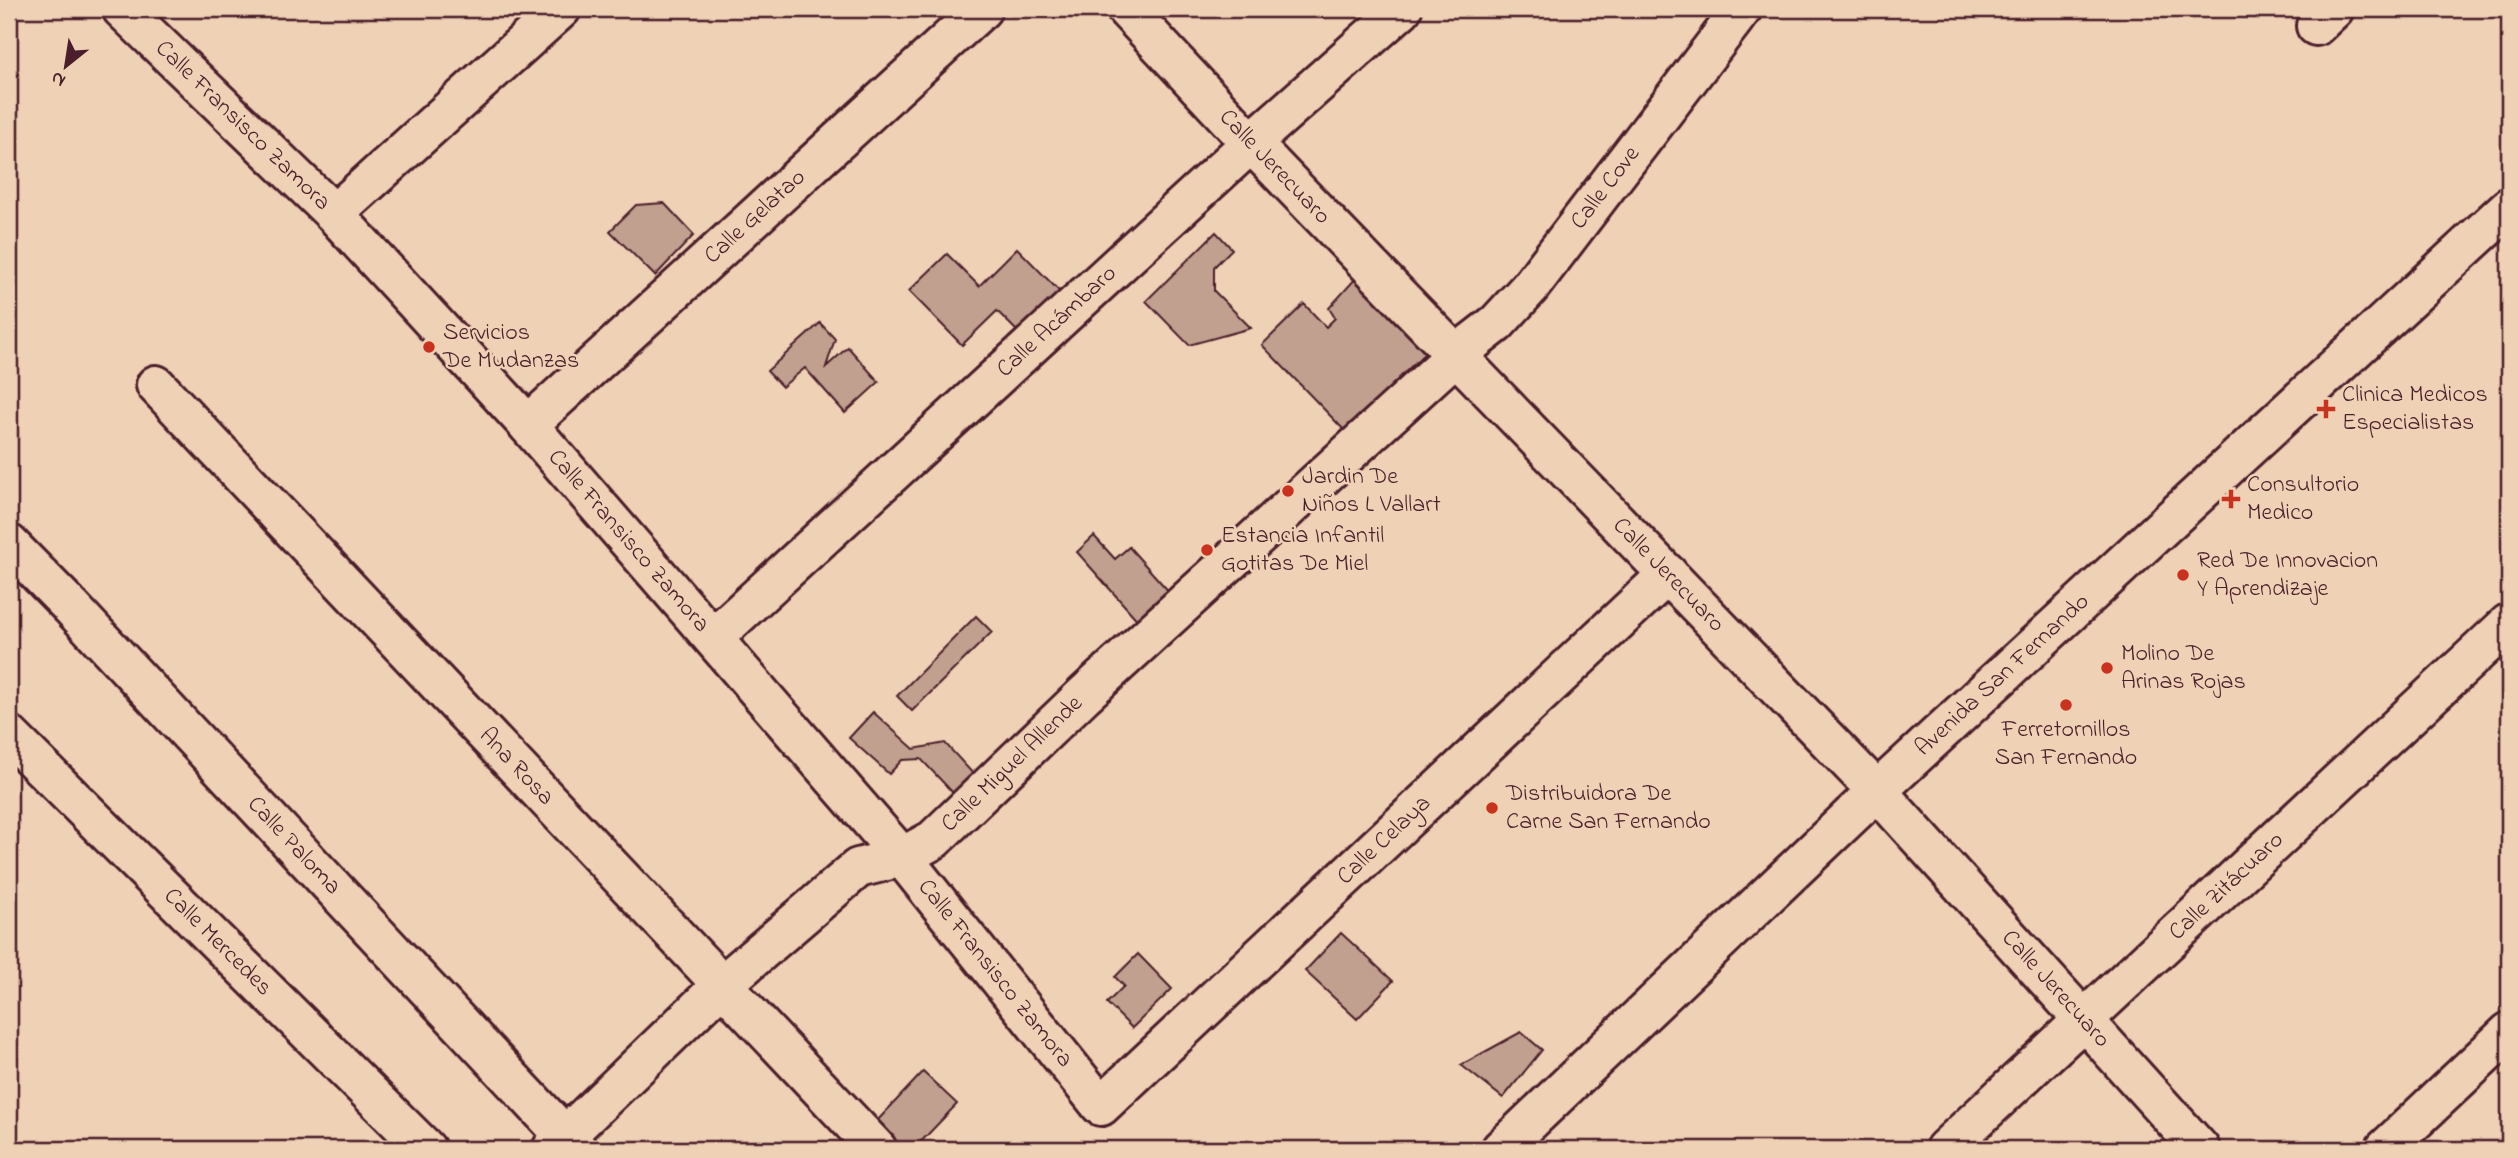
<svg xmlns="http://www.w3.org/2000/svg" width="2518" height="1158" font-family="'Indie Flower',sans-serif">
  <rect width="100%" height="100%" fill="#efd2b6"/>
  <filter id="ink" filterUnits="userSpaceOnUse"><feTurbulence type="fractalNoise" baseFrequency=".0143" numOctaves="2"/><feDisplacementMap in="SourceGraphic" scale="14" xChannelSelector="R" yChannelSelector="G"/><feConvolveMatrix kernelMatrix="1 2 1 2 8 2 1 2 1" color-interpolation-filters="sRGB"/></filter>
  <g filter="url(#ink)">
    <g fill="#c1a08f" stroke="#4a1f2b" stroke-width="2">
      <path d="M664,203l30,32 -39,41 -45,-45 26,-26z"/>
      <path d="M1216,232l16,17 -18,18v24l37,37 -62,17 -43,-44z"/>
      <path d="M1017,248l46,47 -41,41 -25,-25 -35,34 -53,-54 38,-37 32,32z"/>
      <path d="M1357,277l73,71 -85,83 -83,-86 42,-41 22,23 9,-9 -6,-10z"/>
      <path d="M820,323l15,16 -9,28 22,-20 31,35 -34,31 -40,-45 -23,19 -15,-16z"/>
      <path d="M1094,536l21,23 14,-12 43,48 -32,28 -63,-71z"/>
      <path d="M976,616l16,16 -80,79 -15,-15z"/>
      <path d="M873,712l41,37 31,-6 30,33 -20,19 -34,-36 -19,1 -13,14 -40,-36z"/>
      <path d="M1341,933l52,48 -36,38 -52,-48z"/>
      <path d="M1138,954l34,35 -40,39 -25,-25 17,-17 -9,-9z"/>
      <path d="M1521,1032l21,18 -39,48 -42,-33z"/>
      <path d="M923,1072l34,32 -43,45h-9l-29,-27z"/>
    </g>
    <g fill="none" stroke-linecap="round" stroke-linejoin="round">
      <g stroke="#4a1f2b" stroke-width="44">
        <g id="minor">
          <path id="s1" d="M122,9l212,205 194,211 374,432 199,249 567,-532"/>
          <path id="s2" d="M1126,9l125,134 626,648 323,358"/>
          <path d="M2316,26l18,-17"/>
          <path d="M334,214l227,-205"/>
          <path id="s3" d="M156,385l721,764"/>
          <path id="s4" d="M528,425l454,-416"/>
          <path id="s5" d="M9,544l62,63 506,542"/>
          <path id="s6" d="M714,637l537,-494 151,-134"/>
          <path id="s7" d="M9,735l417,414"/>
          <path id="s8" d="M552,1149l170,-164 136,-117 44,-11 31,-17 151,-145 373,-341 40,-31 33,-36 212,-278"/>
          <path id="s9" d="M1945,1149l564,-526"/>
          <path d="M2385,1149l124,-117"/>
        </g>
      </g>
      <g stroke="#4a1f2b" stroke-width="44">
        <g id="tertiary">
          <path id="s10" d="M1501,1149l376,-358 632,-584"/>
        </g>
      </g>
      <use href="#minor" stroke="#efd2b6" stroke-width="38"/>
      <use href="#tertiary" stroke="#efd2b6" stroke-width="38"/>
    </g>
  </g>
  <g fill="#c8321e" stroke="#efd2b6" stroke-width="2.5">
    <circle cx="429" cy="347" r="7"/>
    <path d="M2322.5 398.5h7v7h7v7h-7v7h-7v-7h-7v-7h7z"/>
    <circle cx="1288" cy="491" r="7"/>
    <path d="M2227.5 488.5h7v7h7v7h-7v7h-7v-7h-7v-7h7z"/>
    <circle cx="1207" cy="550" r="7"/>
    <circle cx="2183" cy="575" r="7"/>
    <circle cx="2107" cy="668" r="7"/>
    <circle cx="2066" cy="705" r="7"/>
    <circle cx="1492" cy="808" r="7"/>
  </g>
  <g text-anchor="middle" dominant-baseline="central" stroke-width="5" stroke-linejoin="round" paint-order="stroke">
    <g font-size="24" fill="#4a1f2b" stroke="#efd2b6">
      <text stroke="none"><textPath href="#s1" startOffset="168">Calle Fransisco Zamora</textPath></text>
      <text stroke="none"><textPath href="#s2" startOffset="217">Calle Jerecuaro</textPath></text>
      <text stroke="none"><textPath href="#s8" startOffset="1435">Calle Cove</textPath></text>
      <text stroke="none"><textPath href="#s4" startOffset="308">Calle Gelatao</textPath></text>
      <text stroke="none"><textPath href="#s6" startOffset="466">Calle Acámbaro</textPath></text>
      <text stroke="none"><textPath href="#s1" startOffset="735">Calle Fransisco Zamora</textPath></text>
      <text stroke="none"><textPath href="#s2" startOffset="784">Calle Jerecuaro</textPath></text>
      <text stroke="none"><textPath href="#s10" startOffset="690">Avenida San Fernando</textPath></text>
      <text stroke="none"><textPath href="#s8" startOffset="606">Calle Miguel Allende</textPath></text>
      <text stroke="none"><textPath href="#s3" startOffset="525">Ana Rosa</textPath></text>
      <text stroke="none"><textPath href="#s1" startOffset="1860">Calle Celaya</textPath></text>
      <text stroke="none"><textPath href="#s5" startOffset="415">Calle Paloma</textPath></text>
      <text stroke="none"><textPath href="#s9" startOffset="385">Calle Zitácuaro</textPath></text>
      <text stroke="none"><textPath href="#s7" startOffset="294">Calle Mercedes</textPath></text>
      <text stroke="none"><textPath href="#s1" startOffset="1302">Calle Fransisco Zamora</textPath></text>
      <text stroke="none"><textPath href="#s2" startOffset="1351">Calle Jerecuaro</textPath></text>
    </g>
    <g font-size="24" fill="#4a1f2b" stroke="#efd2b6" text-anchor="start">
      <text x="443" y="333">Servicios<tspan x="443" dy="28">De Mudanzas</tspan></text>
      <text x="2342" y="395">Clinica Medicos<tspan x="2342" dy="28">Especialistas</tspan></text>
      <text x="1302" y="477">Jardin De<tspan x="1302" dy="28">Niños L Vallart</tspan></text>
      <text x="2247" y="485">Consultorio<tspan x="2247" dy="28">Medico</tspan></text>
      <text x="1221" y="536">Estancia Infantil<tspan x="1221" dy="28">Gotitas De Miel</tspan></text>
      <text x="2197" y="561">Red De Innovacion<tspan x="2197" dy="28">Y Aprendizaje</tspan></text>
      <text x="2121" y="654">Molino De<tspan x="2121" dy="28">Arinas Rojas</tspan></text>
      <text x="2066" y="730" text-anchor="middle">Ferretornillos<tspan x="2066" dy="28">San Fernando</tspan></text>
      <text x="1506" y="794">Distribuidora De<tspan x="1506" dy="28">Carne San Fernando</tspan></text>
    </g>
  </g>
  <rect width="2518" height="1158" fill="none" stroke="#efd2b6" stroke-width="35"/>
  <rect x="18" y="18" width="2483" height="1123" fill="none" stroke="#4a1f2b" stroke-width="2.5" filter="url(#ink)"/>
  <g transform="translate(66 66) rotate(210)" stroke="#efd2b6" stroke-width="5" paint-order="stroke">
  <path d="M0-5L12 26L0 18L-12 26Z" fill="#4a1f2b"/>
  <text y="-10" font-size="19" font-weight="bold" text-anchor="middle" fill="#4a1f2b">N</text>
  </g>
</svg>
